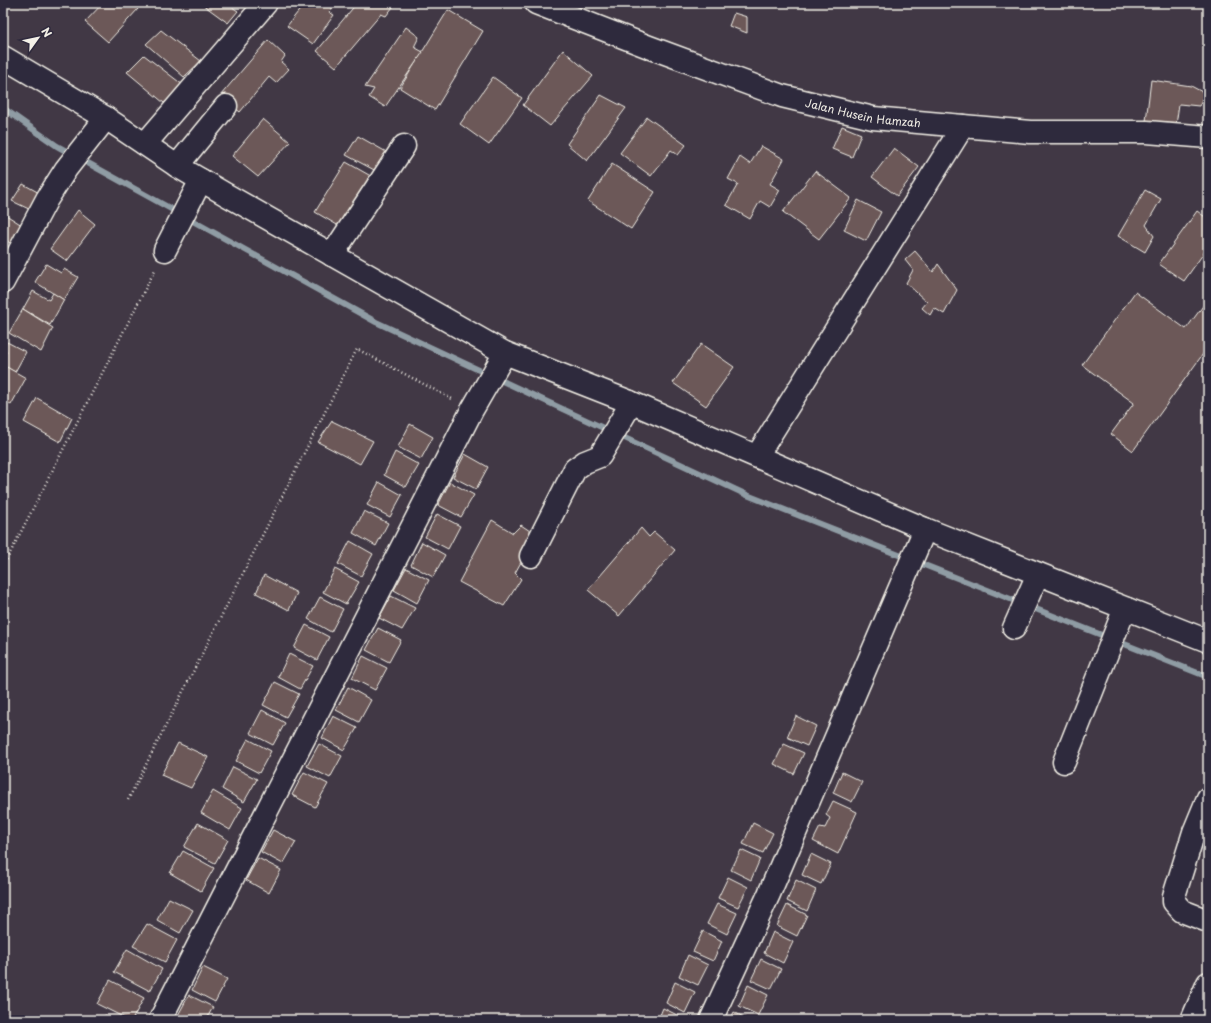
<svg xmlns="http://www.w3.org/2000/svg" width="1211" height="1023" font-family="'Playpen Sans',sans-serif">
  <rect width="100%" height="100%" fill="#413845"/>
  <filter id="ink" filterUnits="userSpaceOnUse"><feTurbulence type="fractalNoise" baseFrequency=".025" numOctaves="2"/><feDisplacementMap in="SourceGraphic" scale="8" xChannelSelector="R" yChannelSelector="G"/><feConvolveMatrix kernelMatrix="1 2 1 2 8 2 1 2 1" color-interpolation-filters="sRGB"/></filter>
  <g filter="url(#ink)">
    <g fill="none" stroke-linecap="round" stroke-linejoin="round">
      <path stroke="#8f9ca4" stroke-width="6" d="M3,108l54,38 319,176 371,173 461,182"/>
    </g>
    <g fill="#6c5959" stroke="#f4f1e8">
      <path d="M103,3h28l7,6 -30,33 -23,-20z"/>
      <path d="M203,3h23l12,8 -10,12 -26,-19z"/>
      <path d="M305,3h31l-7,9 5,3 -21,29 -26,-18z"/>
      <path d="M357,3h39l-10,13 -5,-2 -45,53 -19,-16z"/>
      <path d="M448,10l35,21 -48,79 -35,-22z"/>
      <path d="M734,13l13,4v16l-18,-7z"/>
      <path d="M406,27l13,10 -5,10 9,5 -38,55 -16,-10 5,-8 -9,-2z"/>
      <path d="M161,30l40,31 -17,16 -38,-33z"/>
      <path d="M268,40l17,16 -4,6 8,7 -13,14 -7,-6 -29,35 -20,-16z"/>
      <path d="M563,50l30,26 -43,50 -27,-21z"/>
      <path d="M144,55l39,30 -19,18 -37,-31z"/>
      <path d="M493,77l29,21 -33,47 -29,-21z"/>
      <path d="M1151,80l40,6 15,8 -7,12 -20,-2 -3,21 -30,-4z"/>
      <path d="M601,95l25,13 -39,53 -20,-17z"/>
      <path d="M647,117l39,28 -8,10 -7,-5 -20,26 -31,-23z"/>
      <path d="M263,119l27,23 -32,35 -26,-21z"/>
      <path d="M842,126l19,8 -9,23 -20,-8z"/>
      <path d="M358,136l32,18 -12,18 -32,-17z"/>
      <path d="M761,146l23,13 -14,25 10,6 -10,17 -10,-6 -10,18 -24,-14 12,-21 -10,-5 12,-22 10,7z"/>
      <path d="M894,148l25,19 -22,29 -25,-19z"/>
      <path d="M346,162l30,17 -32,50 -29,-17z"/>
      <path d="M612,164l43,28 -24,37 -43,-28z"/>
      <path d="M815,171l36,27 -32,41 -36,-27z"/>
      <path d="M23,184l20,11 -10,16 -21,-10z"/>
      <path d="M1145,190l16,9 -15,26 8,11 -9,16 -27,-16z"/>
      <path d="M858,200l23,12 -15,29 -22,-11z"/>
      <path d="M78,210l17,14 -28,37 -17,-12z"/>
      <path d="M1197,211l11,8v28l-24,34 -25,-17z"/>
      <path d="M6,215l19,12 -9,19 -13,-7v-19z"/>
      <path d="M3,248l6,3 -6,11z"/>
      <path d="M915,251l18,21 5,-8 19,26 -13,24 -10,-6 -4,7 -8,-7 5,-6 -21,-19 7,-13 -8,-10z"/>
      <path d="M46,264l15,9 3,-4 14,8 -14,23 -29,-18z"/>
      <path d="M33,291l16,9 4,-7 11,7 -14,25 -27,-16z"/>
      <path d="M1135,292l51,37 22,-30v48l-75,104 -22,-17 23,-31 -52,-38z"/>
      <path d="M23,309l30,19 -12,24 -32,-19z"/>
      <path d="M7,342l19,10 -11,20 -12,-7v-7l4,-7 -3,-2z"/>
      <path d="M701,344l33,23 -28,39 -33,-23z"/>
      <path d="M3,365l23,13 -15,27 -8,-5z"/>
      <path d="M37,398l35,20 -12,24 -36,-20z"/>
      <path d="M332,421l41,20 -13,23 -42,-22z"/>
      <path d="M410,424l23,13 -12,22 -23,-12z"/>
      <path d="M395,452l24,13 -13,22 -22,-12z"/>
      <path d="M465,454l23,13 -12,22 -23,-12z"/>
      <path d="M379,482l23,13 -12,22 -23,-12z"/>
      <path d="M450,482l24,13 -13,22 -23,-12z"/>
      <path d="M364,511l24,12 -12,23 -23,-13z"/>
      <path d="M437,514l23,12 -12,23 -23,-12z"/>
      <path d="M492,520l21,13 8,-8 15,10 -21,38 6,6 -17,27 -45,-24z"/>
      <path d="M641,528l8,9 5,-5 21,18 -56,66 -31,-26z"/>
      <path d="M350,541l23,13 -12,22 -23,-12z"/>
      <path d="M422,542l23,13 -12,22 -22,-12z"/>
      <path d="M406,568l23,12 -12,23 -23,-13z"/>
      <path d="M335,569l24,13 -13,22 -23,-12z"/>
      <path d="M264,575l33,18 -8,17 -33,-17z"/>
      <path d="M391,596l24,12 -13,22 -23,-12z"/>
      <path d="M320,597l23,12 -12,23 -23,-13z"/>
      <path d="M306,625l23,12 -12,23 -23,-12z"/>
      <path d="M378,628l23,12 -12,22 -23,-12z"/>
      <path d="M289,654l24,12 -13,23 -22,-12z"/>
      <path d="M363,656l24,12 -12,22 -23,-12z"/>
      <path d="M275,682l24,12 -13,23 -23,-12z"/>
      <path d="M348,687l23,13 -12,22 -23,-12z"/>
      <path d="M262,710l23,13 -12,22 -23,-12z"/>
      <path d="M333,716l24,12 -13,22 -22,-12z"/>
      <path d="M796,716l20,10 -9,20 -20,-9z"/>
      <path d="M248,739l23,12 -12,22 -23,-12z"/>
      <path d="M178,743l30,14 -17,31 -30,-13z"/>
      <path d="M319,744l23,12 -12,22 -23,-12z"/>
      <path d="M784,744l20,9 -10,21 -20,-10z"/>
      <path d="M233,767l24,12 -13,23 -22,-13z"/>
      <path d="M304,772l24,12 -13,23 -23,-12z"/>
      <path d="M842,772l20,10 -10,20 -19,-9z"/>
      <path d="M213,791l29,17 -12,22 -29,-17z"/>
      <path d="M833,801l24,11 -19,42 -25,-13 7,-14 5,1 5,-10 -4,-3z"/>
      <path d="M198,823l30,17 -13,23 -31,-16z"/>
      <path d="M753,823l20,10 -10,20 -20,-9z"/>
      <path d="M273,830l23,12 -13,22 -22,-12z"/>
      <path d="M741,850l19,9 -9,21 -20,-10z"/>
      <path d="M183,851l31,17 -13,23 -31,-18z"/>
      <path d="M811,854l20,10 -10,20 -19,-9z"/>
      <path d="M258,858l23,12 -12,23 -23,-13z"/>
      <path d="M728,877l20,10 -10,20 -20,-9z"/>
      <path d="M796,880l20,10 -9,21 -20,-10z"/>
      <path d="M169,898l24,12 -13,23 -23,-13z"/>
      <path d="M717,904l20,9 -10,21 -20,-10z"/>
      <path d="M787,905l20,10 -10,21 -20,-10z"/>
      <path d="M147,924l30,16 -12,22 -32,-16z"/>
      <path d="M703,931l19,10 -9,20 -20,-9z"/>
      <path d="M773,932l20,10 -10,21 -19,-10z"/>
      <path d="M127,949l35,20 -12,22 -36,-19z"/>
      <path d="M688,955l20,10 -10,20 -19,-9z"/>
      <path d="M761,959l20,10 -10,20 -20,-9z"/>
      <path d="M203,967l24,12 -12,23 -23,-12z"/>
      <path d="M110,980l34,18 -12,22h-3l-32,-16z"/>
      <path d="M675,982l20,10 -10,21 -19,-10z"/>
      <path d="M748,985l20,10 -10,20 -19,-9z"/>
      <path d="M189,995l24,12 -7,13h-24l-5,-3z"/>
      <path d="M663,1008l20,10 -1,2h-24z"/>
      <path d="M734,1012l15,8h-19z"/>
      <path d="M105,1015l10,5h-13z"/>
    </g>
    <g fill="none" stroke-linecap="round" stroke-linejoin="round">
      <g stroke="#f4f1e8" stroke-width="25">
        <g id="minor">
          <path id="s1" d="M536,3l113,44 133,49 91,22 157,14h117l61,5"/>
          <path d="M3,57l103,61 71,48 48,28 280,159 125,49 295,127 283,112"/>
          <path d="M145,144l121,-141"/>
          <path d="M177,166l49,-60"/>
          <path d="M165,250l36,-70"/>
          <path d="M332,255l72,-109"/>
          <path d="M3,282l44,-83 19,-30 40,-51"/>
          <path d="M757,456l206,-330"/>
          <path d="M531,556l44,-87 10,-7 15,-6 26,-44 4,-10"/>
          <path d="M1014,628l24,-54"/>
          <path d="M1064,762l57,-144 6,-9"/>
          <path d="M1208,798l-14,34 -20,64v6l8,9 26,10"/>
          <path d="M160,1020l312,-610 33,-57"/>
          <path d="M711,1020l58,-126 156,-365"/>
          <path d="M1192,1020l16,-37"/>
        </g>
      </g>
      <g stroke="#f4f1e8" stroke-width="2.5" stroke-dasharray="1 3" stroke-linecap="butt">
        <path d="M3,567l153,-299"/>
        <path d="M128,800l229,-451 97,51"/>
      </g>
      <use href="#minor" stroke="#2f2a3d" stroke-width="22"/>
    </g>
  </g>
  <g text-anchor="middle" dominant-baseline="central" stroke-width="4" stroke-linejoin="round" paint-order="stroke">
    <g font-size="11" fill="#f4f1e8" stroke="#2f2a3d">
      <text stroke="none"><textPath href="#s1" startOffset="346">Jalan Husein Hamzah</textPath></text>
    </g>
  </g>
  <rect width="1211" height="1023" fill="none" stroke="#2f2a3d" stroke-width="16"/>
  <rect x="8" y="8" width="1195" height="1007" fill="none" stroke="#f4f1e8" stroke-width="1.5" filter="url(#ink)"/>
  <g transform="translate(38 38) rotate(57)" stroke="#2f2a3d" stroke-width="3" paint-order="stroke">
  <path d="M0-3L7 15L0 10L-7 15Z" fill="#f4f1e8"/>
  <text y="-6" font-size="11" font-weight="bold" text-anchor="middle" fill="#f4f1e8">N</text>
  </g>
</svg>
